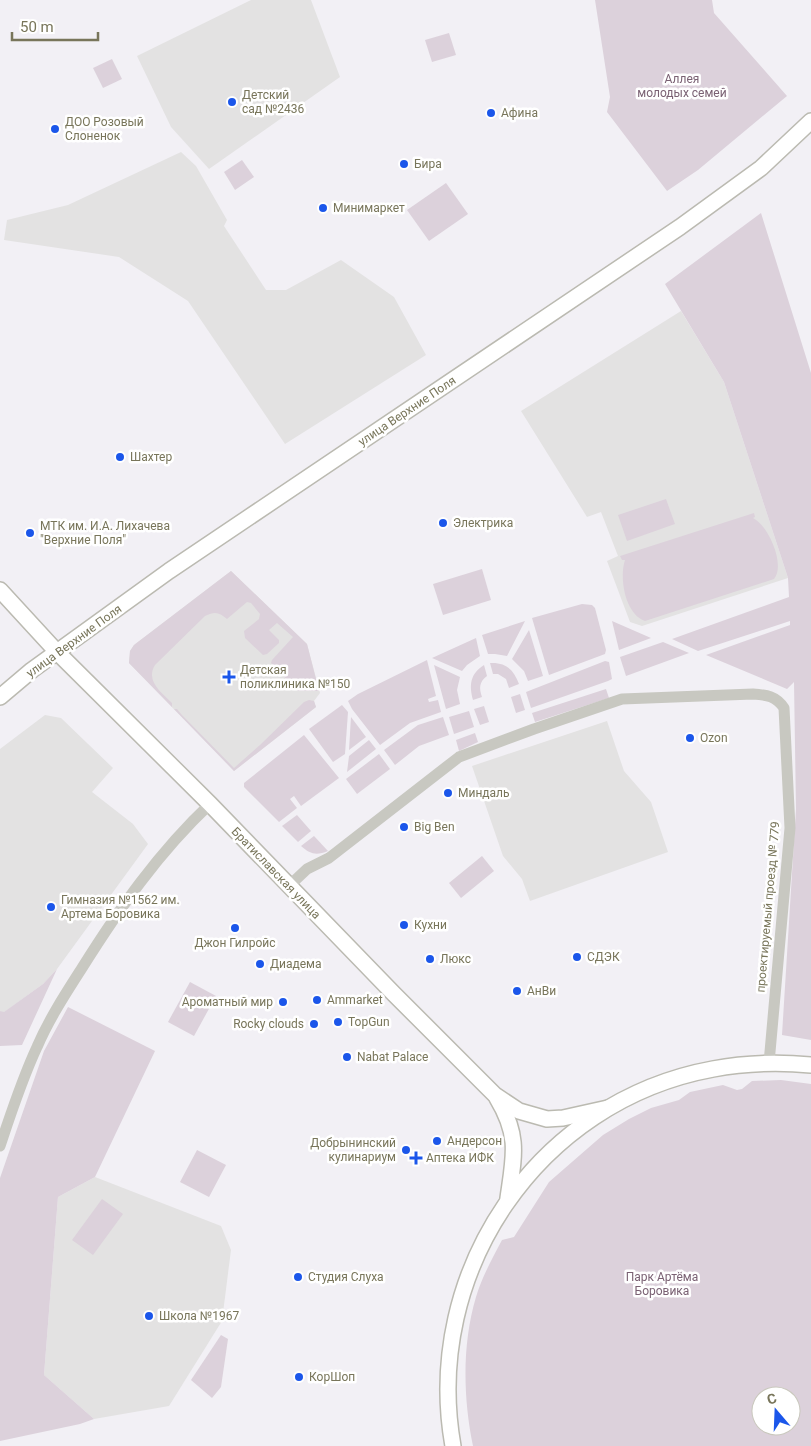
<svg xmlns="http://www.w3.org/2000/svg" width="811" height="1446" font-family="Roboto,sans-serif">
  <rect width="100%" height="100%" fill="#f2f0f5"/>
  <g fill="#e3e2e2">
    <path d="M251,0h60l29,77 -131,92 -38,-42 -34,-71z"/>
    <path d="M181,152l15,14 31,54 -3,6 42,64h20l55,-30 53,37 32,58 -141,89 -97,-143 -69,-44 -115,-17 3,-20 61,-15z"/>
    <path d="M681,311l43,71 64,196 -146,48 -12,-4 -23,-61 11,-5 -17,-44 -14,5 -66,-106z"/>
    <path d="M231,571l76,73 13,49 -6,8 2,6 -82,64 -105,-108 1,-12 4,-6z"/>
    <path d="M45,715l16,3 52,50 -21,24 41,32 15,20 -91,125 -14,15 -40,29 -3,-2v-262z"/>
    <path d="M607,721l17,50 27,31 17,50 -138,49 -8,-22 -19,-23 -31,-90z"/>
    <path d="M95,1177l126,49 10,24 -9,71 -53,85 -75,13 -50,-44 14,-178z"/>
  </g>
  <g fill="#dcd1db" fill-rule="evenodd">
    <path d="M595,0h117l2,13 73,83 -89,74 -31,21 -60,-79 3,-15z"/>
    <path d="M449,33l7,22 -24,7 -7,-22z"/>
    <path d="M112,59l10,20 -19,9 -10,-20z"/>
    <path d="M242,160l12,17 -19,13 -11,-18z"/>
    <path d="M446,183l22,31 -39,27 -22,-31z"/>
    <path d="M761,213l50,160v667l-29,-5 14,-226 -2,-127 -7,7 -81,-34 84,-30v-4l-92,30 -26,-12 117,-42 -1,-19 -64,-196 -59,-98z"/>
    <path d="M666,499l9,25 -48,17 -9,-26z"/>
    <path d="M754,513l1,4 -2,1c15,7 33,47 21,61l-129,42c-20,-7 -26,-43 -20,-61h-3l-2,-4z"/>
    <path d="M482,569l9,31 -48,15 -10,-31z"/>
    <path d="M231,571l76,73 12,47h-21l-27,-28 1,-3 21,-23 -16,-14 -8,7 10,10v3l-12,11 -4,1 -18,-17 -1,-7 15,-12 1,-5 -9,-11 -4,-1 -20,17c-8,-7 -12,-8 -22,-3l-50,49c-10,16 7,28 17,38v4l-43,-44 1,-12 4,-6z"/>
    <path d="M582,604l10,1 3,3 11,42 -1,4 -56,21 -17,-57z"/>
    <path d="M525,621l-18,35 -12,-2h-7l-6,-19z"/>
    <path d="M612,621l39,17 -32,12z"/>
    <path d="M529,630l14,46 -15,5 -4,-10 -12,-12z"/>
    <path d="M476,638l4,18 -13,9 -5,6 -30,-13z"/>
    <path d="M663,642l26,11 -63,23 -6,-19z"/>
    <path d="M427,660l9,36 -8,3 1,3 9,-2 3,12 -31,11 -30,22 -28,-36 -4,-8 10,-7z"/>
    <path d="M605,661l4,1 3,17 -4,2 -77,27 -5,-16z"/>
    <path d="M490,663c16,-1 24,7 29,21l-10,4 -3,-9 -8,-5h-5z"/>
    <path d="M434,665l26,12 -3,13 3,14 -14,5z"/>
    <path d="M484,665l3,11c-8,6 -8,12 -5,21l-9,3c-4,-15 -3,-26 11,-35z"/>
    <path d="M606,689l3,9 -74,24 -3,-9z"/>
    <path d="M520,694l5,16 -9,3 -5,-16z"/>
    <path d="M309,700l5,1 2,6 -82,64 -60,-62h3l4,5 53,54 26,-23 44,-43z"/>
    <path d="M342,705l6,7 -3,42 -12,8 -24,-33z"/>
    <path d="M484,706l5,16 -9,3 -6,-16z"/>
    <path d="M469,711l5,16 -20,7 -5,-17z"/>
    <path d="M351,717l15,20 -17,13z"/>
    <path d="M443,717l6,18 -30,11 -24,19 -11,-15 34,-25z"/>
    <path d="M475,733l3,9 -19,9 -3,-11z"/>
    <path d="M304,735l35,43 -38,28 -7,-10 -4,3 7,9 -18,14 -35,-35v-4z"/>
    <path d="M369,740l7,9 -29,23 2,-16z"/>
    <path d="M379,754l11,15 -33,25 -11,-15z"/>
    <path d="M297,815l14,16 -13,11 -16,-16z"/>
    <path d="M314,836l14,15c-12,5 -18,3 -27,-5z"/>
    <path d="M482,856l12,15 -33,27 -12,-15z"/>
    <path d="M57,969l-35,76 -22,1v-35l4,1 39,-28z"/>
    <path d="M190,982l26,14 -22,40 -26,-14z"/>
    <path d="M68,1007l87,44 -60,126 -37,20 -14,178 50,44 -14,5 -80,17v-263l44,-127z"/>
    <path d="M781,1080l30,4v362h-338c-10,-48 -11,-102 3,-149 6,-20 16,-38 26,-57l12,-3 35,-55 54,-47 26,-16 22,-11 28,-8 11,-8 33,-7 14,5 5,-1 10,-8zM761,1396h30v30h-30z"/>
    <path d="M197,1150l29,15 -17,32 -29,-15z"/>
    <path d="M102,1199l21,15 -30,41 -21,-15z"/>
    <path d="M221,1335l7,4 -7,48 -9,11 -21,-18z"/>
  </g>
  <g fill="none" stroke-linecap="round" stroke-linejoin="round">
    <g stroke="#bbbab1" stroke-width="18">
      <g id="secondary">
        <path d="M0,590l57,62 153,152 184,190 101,101 24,16 28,8 16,-1 45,-10"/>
        <path d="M0,697l32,-27 137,-99 511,-344 81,-59 50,-47"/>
        <path d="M497,1098c23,38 17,58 11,100"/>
        <path d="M453,1446c-31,-174 85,-345 260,-377 32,-6 65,-7 98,-4"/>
      </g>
    </g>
    <g stroke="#c8c8c1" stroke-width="11">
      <path d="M289,886l18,-17 22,-11 130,-101 75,-28 88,-30 131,-5c14,1 23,2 31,14l6,120 -21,235"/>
      <path d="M0,1146c11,-33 22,-67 37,-99 12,-28 29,-54 45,-79 37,-59 77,-116 128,-164"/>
    </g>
    <use href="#secondary" stroke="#fff" stroke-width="15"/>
  </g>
  <g fill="#1b56ea" stroke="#fff" stroke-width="2">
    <circle cx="232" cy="102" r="5"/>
    <circle cx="491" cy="113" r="5"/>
    <circle cx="55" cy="129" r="5"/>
    <circle cx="404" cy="164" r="5"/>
    <circle cx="323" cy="208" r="5"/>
    <circle cx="120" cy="457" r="5"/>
    <circle cx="443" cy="523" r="5"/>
    <circle cx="30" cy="533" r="5"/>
    <path d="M226.5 669.5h5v5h5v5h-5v5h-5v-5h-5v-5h5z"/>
    <circle cx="690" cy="738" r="5"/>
    <circle cx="448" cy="793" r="5"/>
    <circle cx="404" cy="827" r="5"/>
    <circle cx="51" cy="907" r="5"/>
    <circle cx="404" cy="925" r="5"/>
    <circle cx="235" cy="928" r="5"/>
    <circle cx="577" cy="957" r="5"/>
    <circle cx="430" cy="959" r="5"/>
    <circle cx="260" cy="964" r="5"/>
    <circle cx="517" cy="991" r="5"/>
    <circle cx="317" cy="1000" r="5"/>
    <circle cx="283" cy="1002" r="5"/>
    <circle cx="338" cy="1022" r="5"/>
    <circle cx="314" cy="1024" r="5"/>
    <circle cx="347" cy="1057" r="5"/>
    <circle cx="437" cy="1141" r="5"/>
    <circle cx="406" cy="1150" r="5"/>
    <path d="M413.5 1150.5h5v5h5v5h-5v5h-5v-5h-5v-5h5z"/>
    <circle cx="298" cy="1277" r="5"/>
    <circle cx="149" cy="1316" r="5"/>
    <circle cx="299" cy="1377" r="5"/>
  </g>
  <g text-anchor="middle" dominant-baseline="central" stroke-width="5" stroke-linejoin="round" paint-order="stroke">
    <g font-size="12" fill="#7a6173" stroke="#fff">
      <text x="682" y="79">Аллея<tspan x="682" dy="14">молодых семей</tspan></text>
      <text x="662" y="1277">Парк Артёма<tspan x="662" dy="14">Боровика</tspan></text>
    </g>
    <g font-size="12" fill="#78755a" stroke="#fff" text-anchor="start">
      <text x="242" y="95">Детский<tspan x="242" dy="14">сад №2436</tspan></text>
      <text x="501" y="113">Афина</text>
      <text x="65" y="122">ДОО Розовый<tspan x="65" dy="14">Слоненок</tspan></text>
      <text x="414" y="164">Бира</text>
      <text x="333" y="208">Минимаркет</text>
      <text x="130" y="457">Шахтер</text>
      <text x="453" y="523">Электрика</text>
      <text x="40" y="526">МТК им. И.А. Лихачева<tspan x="40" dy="14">"Верхние Поля"</tspan></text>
      <text x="240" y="670">Детская<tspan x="240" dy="14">поликлиника №150</tspan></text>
      <text x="700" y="738">Ozon</text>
      <text x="458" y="793">Миндаль</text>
      <text x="414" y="827">Big Ben</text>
      <text x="61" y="900">Гимназия №1562 им.<tspan x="61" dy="14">Артема Боровика</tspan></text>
      <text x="414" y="925">Кухни</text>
      <text x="235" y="943" text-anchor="middle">Джон Гилройс</text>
      <text x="587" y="957">СДЭК</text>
      <text x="440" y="959">Люкс</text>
      <text x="270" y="964">Диадема</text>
      <text x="527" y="991">АнВи</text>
      <text x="327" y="1000">Ammarket</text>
      <text x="273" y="1002" text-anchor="end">Ароматный мир</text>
      <text x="348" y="1022">TopGun</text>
      <text x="304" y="1024" text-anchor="end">Rocky clouds</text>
      <text x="357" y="1057">Nabat Palace</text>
      <text x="447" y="1141">Андерсон</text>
      <text x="396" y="1143" text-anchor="end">Добрынинский<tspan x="396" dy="14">кулинариум</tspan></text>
      <text x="426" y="1158">Аптека ИФК</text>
      <text x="308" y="1277">Студия Слуха</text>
      <text x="159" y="1316">Школа №1967</text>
      <text x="309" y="1377">КорШоп</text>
    </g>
    <g font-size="12" fill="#78755a" stroke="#fff">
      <text transform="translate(407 411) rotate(-34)">улица Верхние Поля</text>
      <text transform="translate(74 641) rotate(-36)">улица Верхние Поля</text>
      <text transform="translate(276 873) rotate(46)">Братиславская улица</text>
      <text transform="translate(768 907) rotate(-85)">проектируемый проезд № 779</text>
    </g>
  </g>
  <g transform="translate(776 1411) rotate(341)"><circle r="24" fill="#ffffff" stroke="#c9c8bd"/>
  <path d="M0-4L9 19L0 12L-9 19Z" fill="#1b56ea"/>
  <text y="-8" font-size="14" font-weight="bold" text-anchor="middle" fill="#78755a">С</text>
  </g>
  <path d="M12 32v8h86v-8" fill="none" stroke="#78755a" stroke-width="2.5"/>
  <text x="20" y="32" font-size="15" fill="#78755a" stroke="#ffffff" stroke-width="4" paint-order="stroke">50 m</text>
</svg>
